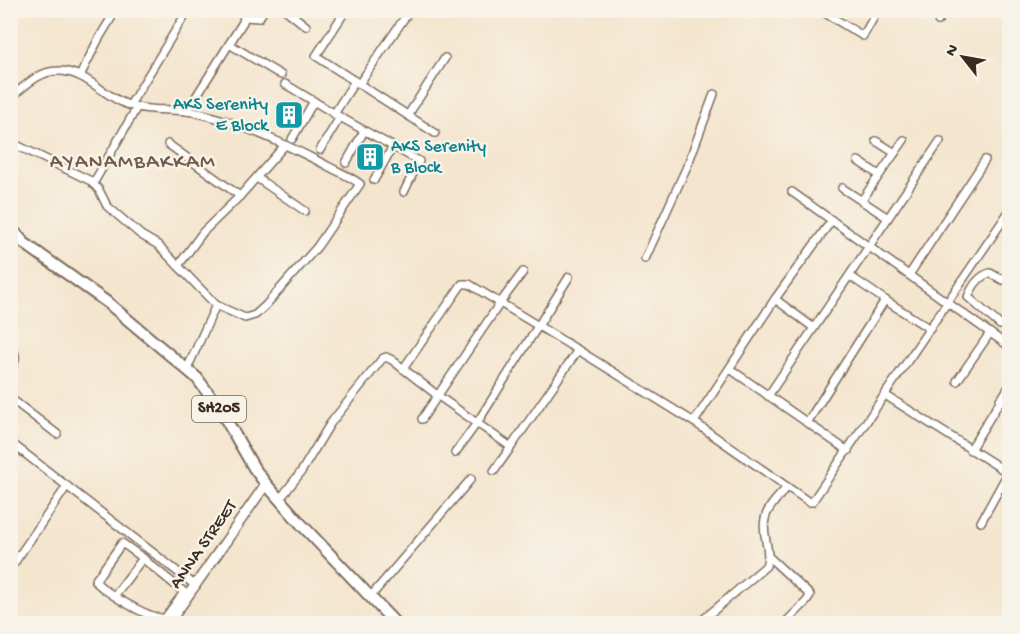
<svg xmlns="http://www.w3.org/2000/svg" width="1020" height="634" font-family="'Gochi Hand',sans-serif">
  <rect width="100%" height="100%" fill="#f7f3e8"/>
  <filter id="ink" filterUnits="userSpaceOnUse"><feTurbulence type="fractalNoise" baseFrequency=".0167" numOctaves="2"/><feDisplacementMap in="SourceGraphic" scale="12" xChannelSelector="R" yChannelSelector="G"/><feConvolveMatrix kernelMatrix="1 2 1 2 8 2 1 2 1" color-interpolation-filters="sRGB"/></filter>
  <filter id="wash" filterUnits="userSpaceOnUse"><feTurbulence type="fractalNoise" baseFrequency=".008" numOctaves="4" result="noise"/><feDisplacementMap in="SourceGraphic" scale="24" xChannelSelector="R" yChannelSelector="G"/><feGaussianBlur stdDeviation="1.35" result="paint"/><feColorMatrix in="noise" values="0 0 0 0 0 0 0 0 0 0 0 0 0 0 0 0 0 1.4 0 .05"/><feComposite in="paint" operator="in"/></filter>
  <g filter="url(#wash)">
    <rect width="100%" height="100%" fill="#f4e5ce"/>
  </g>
  <g filter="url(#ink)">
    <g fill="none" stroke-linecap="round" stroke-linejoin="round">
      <g stroke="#7c6b5c" stroke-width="10">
        <g id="street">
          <path d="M286,10l20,16"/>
          <path d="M346,10l-30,46 119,77"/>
          <path d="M728,10h3"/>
          <path d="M820,10l43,26 15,-26"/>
          <path d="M244,17l15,1 5,-8"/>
          <path d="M938,21l7,-11"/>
          <path d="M229,44l52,31"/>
          <path d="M80,76l18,-36 18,-30"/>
          <path d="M285,84l55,33 79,44 -15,31"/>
          <path d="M359,84l51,-74"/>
          <path d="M10,98c14,-11 29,-27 47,-27 28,-1 45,24 69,33 24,9 48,3 72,9 41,9 89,32 126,51 12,7 26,12 36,20l-43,63 -52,59 -10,9 -10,3 -29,-13 -29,64"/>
          <path d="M130,105l58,-95"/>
          <path d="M187,111l56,-89 1,-5 -3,-7"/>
          <path d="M334,114l21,-33"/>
          <path d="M408,115l37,-57"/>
          <path d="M292,139l22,-38"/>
          <path d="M876,141l19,12"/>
          <path d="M10,142l81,39 8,9 8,16 34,29 17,10 58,60"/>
          <path d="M168,144l72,52"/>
          <path d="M320,150l20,-33"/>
          <path d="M858,161l21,14"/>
          <path d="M346,163l18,-32"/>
          <path d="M257,178l48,33"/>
          <path d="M374,180l18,-32"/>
          <path d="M93,184l44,-77"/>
          <path d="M842,188l46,30"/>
          <path d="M792,192l218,155"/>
          <path d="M862,200l42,-60"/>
          <path d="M645,259l43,-95 26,-70"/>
          <path d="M178,266l25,-34 37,-36 45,-51"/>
          <path d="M1010,270l-7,10 -13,-7c-11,3 -18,14 -22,24l32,28h6l4,-5"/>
          <path d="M909,275l76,-115"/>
          <path d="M885,300l45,29"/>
          <path d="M814,328l-39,-29 57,-79"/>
          <path d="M10,345c8,10 6,16 0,26"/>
          <path d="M578,350l116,72 115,80h3l198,-292"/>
          <path d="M730,369l118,82"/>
          <path d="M957,381l33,-48"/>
          <path d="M885,395l125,79"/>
          <path d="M768,396l172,-255"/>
          <path d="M10,398l47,36"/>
          <path d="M1000,399l10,6"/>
          <path d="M422,419l78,-116 23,-31"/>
          <path d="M694,422l81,-123"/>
          <path d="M807,423l78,-123 -35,-24"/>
          <path d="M10,442l186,144"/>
          <path d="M970,450l40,-65"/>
          <path d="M455,453l22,-30 92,-146"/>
          <path d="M494,471l17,-24"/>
          <path d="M280,499l21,-27 29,-48 52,-65 4,-2 6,3 45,35 74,52 67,-97 -109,-66h-7l-59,85"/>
          <path d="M981,522l27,-49"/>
          <path d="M769,557l41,38 -3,6 -23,23"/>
          <path d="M143,558l-21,-15 -27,38c10,11 55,39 70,37l19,-26 -37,-30"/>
          <path d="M10,569l57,-83"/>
          <path d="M115,595l28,-37 3,3"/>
          <path d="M371,596l100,-117"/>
          <path d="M698,624l68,-58c6,-16 -5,-31 -1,-47 2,-12 15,-23 22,-32"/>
        </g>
      </g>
      <g stroke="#7c6b5c" stroke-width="12">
        <path id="secondary" d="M168,624l98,-140"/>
      </g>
      <g stroke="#7c6b5c" stroke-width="14">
        <path id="primary" d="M10,227l14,16 84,60 89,75 24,33 33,57 12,16 35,40 95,100"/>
      </g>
      <use href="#street" stroke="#fff" stroke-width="7"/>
      <use href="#secondary" stroke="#fff" stroke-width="9"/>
      <use href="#primary" stroke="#fff" stroke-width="10"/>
    </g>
  </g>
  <defs>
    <g id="building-square" transform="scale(1.5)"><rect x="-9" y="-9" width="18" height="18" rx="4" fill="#0f9aa8" stroke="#f7f3e8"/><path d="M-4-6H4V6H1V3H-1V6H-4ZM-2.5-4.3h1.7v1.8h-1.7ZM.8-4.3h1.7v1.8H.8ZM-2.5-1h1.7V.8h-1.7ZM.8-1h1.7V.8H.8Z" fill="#fff"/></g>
  </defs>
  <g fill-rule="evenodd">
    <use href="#building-square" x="289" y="115"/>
    <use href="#building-square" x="370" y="157"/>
  </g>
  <g text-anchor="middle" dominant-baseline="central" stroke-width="5" stroke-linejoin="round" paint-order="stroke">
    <rect fill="#f7f3e8" stroke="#73665b" stroke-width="1.5" x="192" y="396" width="54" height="26" rx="4.5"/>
    <g font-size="16" font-weight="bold" fill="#3b2a1e">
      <text x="219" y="409">SH205</text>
    </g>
    <g font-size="18" fill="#0d838f" stroke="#f7f3e8" text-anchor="end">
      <text x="268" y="105">AKS Serenity<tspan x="268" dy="21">E Block</tspan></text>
      <text x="391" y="147" text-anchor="start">AKS Serenity<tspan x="391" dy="21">B Block</tspan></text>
    </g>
    <g font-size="18" fill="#3b2a1e" stroke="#f7f3e8">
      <text transform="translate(204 545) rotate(-55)">ANNA STREET</text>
    </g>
    <g font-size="21" letter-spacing="1.5" fill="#755b49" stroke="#f7f3e8">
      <text x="133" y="163">AYANAMBAKKAM</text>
    </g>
  </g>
  <rect width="1020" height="634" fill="none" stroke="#f7f3e8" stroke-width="36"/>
  <g transform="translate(963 57) rotate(301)" stroke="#f7f3e8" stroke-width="4.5" paint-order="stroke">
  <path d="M0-4.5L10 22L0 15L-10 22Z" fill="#3b2a1e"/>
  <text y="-9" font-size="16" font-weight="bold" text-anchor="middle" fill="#3b2a1e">N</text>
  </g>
</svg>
